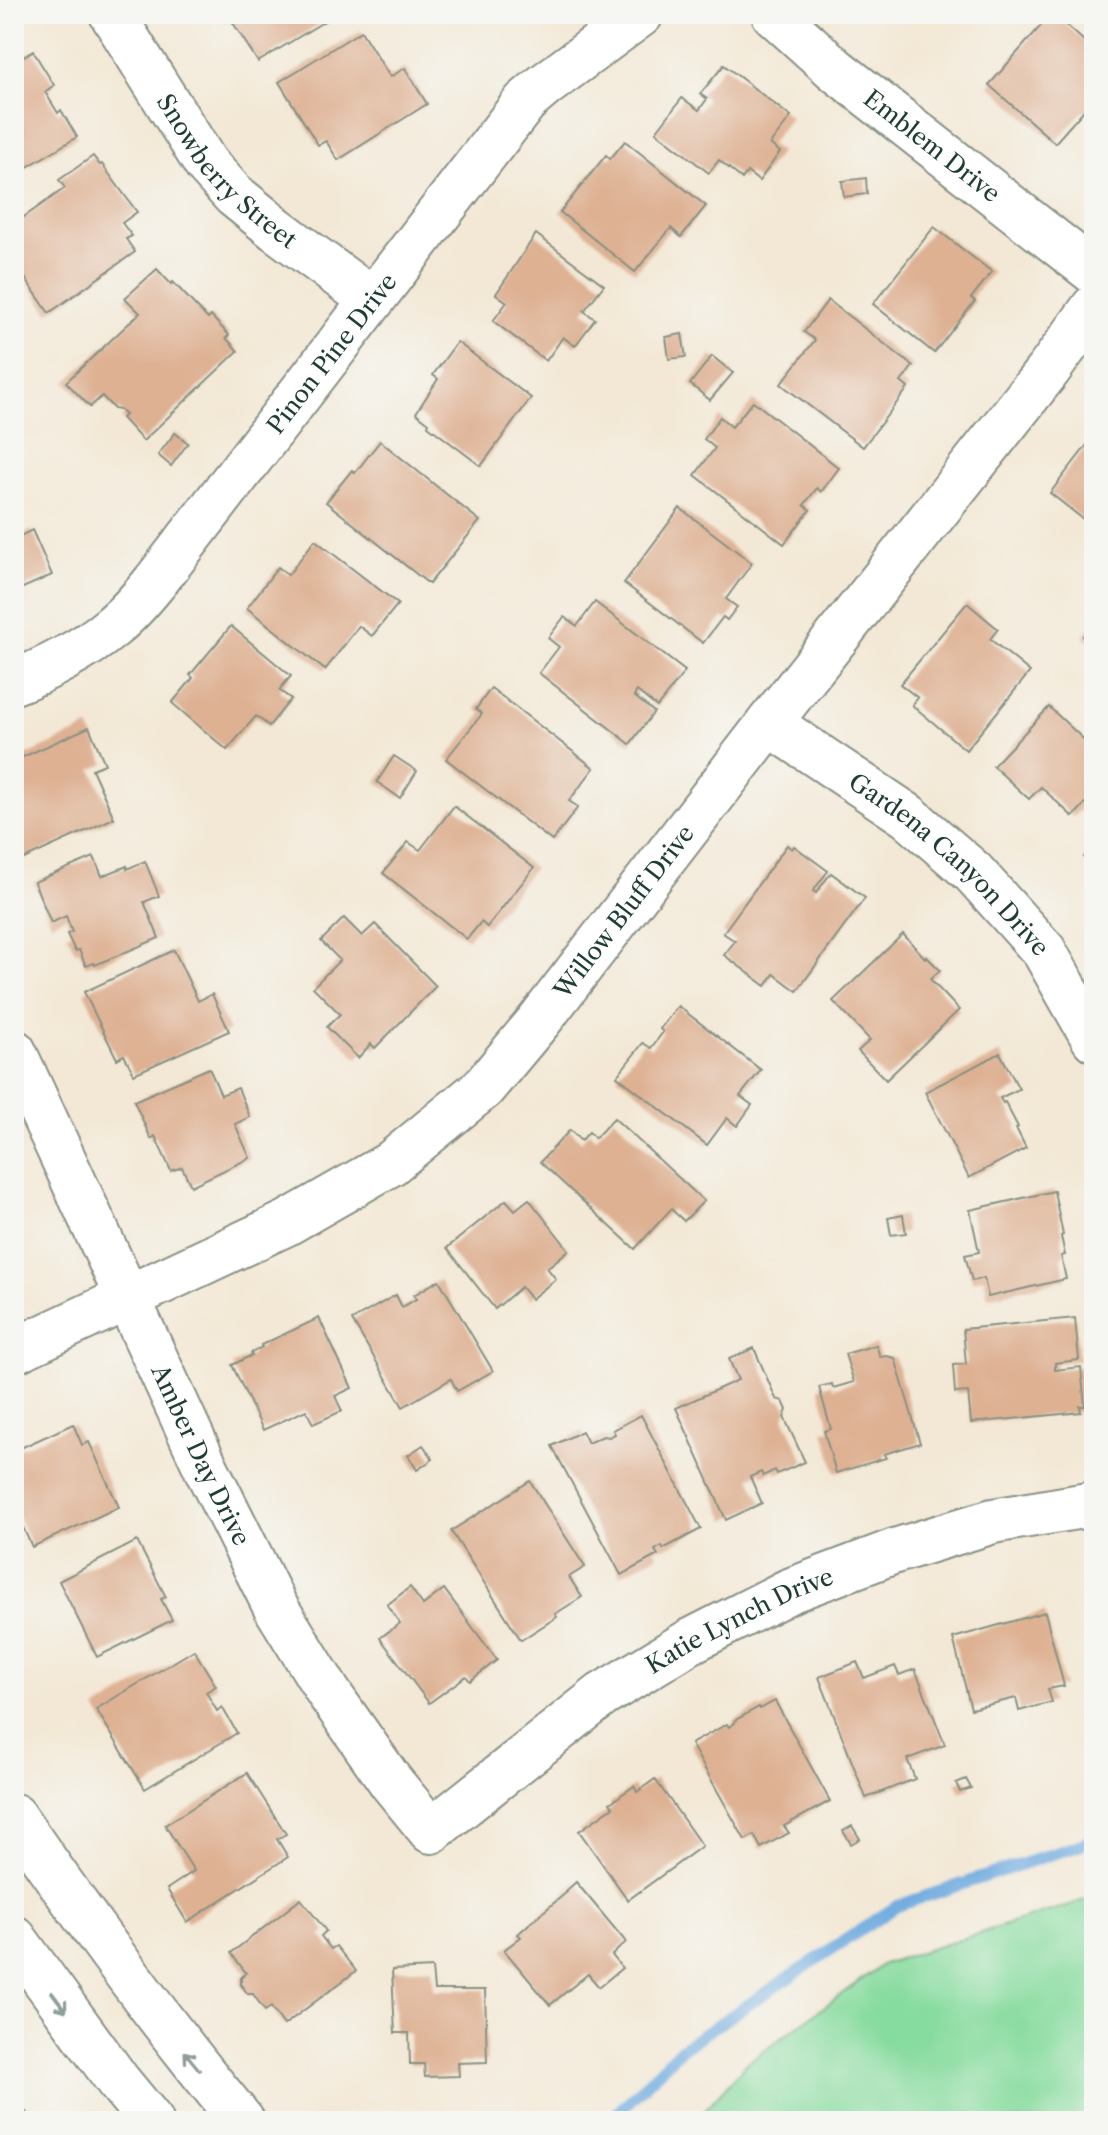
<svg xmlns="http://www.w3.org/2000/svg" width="1108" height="2135" font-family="'Libre Caslon Text',serif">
  <rect width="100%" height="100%" fill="#f6f6f2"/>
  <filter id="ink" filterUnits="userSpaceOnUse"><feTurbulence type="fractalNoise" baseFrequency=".0125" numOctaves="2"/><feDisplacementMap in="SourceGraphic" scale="16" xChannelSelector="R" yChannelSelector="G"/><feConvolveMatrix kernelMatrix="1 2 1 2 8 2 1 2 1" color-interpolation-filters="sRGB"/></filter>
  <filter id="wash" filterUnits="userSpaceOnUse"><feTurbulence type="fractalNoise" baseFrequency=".006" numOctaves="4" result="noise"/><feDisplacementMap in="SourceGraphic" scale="32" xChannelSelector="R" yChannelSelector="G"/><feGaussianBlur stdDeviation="1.8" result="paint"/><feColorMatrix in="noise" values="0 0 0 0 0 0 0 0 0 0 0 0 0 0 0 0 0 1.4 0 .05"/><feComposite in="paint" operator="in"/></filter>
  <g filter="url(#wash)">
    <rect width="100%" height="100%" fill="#f3e8d5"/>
    <path fill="#86db9e" stroke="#528c69" stroke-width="2" d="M1094,1897v224h-399l52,-58 136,-99z"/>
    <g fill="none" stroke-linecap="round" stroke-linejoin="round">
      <path stroke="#6eaadf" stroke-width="12" d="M609,2121l72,-72 216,-143 197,-66"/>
    </g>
    <g id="blocks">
      <g fill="#deb193">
        <path d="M221,14h115l-78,48 -28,-44 -5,3z"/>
        <path d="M1051,14h3l40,36v69l-10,-9 -29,33 -66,-58z"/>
        <path d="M361,31l29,46 15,-9 22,36 -89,56 -12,-19 -8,4 -39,-63z"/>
        <path d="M33,51l21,34 -9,7 13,21 3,-3 16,27 -63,38v-113z"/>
        <path d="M724,65l67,52 -21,27 10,8 -21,29 -12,-9 -5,7 -23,-19 -10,13 -53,-41 26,-34 17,12 8,-11 -7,-5z"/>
        <path d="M625,141l81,65 -25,31 -10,-9 -36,44 -75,-60 46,-57 4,4z"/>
        <path d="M93,156l7,9 2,-1 2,3 33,45 -15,11 10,13 -6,3 9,13 -86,61 -35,-51v-38l51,-36 -6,-8z"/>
        <path d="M866,178l1,16 -23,3 -2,-16z"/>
        <path d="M934,227l58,45 -21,26 4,3 -41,52 -61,-49z"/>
        <path d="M536,234l68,51 -20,26 11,8 -20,27 -12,-9 -17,24 -53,-40 14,-19 -11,-8z"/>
        <path d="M157,269l14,15 2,-2 35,37 3,-3 18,19 -3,3 12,13 -95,90 -21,-23 3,-3 -5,-5 -6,-1 -12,-13 -12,11 -24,-25 74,-69 -15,-15z"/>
        <path d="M828,300l85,66 -12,16 7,6 -45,59 -82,-63 34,-44 -11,-8z"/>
        <path d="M682,334l4,23 -17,2 -3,-22z"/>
        <path d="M457,342l74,56 -50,68 -53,-40 1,-3 -13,-10 22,-34 -5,-4z"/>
        <path d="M712,356l21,17 -23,27 -20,-16z"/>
        <path d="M753,401l86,67 -18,24 -4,-4 -13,17 6,5 -26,34 -89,-69 20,-27 -11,-9 16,-22 12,10z"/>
        <path d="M175,433l13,10 -17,23 -13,-11z"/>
        <path d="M1094,436v73l-2,-2 -9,12 -33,-26z"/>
        <path d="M380,441l100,80 -51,63 -103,-82 26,-32 3,3z"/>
        <path d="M680,508l72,55 -26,36 11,8 -10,13 -4,-3 -20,26 -79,-60z"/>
        <path d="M32,530l20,45 -38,17v-53z"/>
        <path d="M315,540l83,64 -26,32 -13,-10 -34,44 -78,-62 31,-41 10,8z"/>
        <path d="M595,602l90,69 -28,36 -20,-16 -3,5 20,16 -24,32 -91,-71 20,-26 -11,-9 16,-21 13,9z"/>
        <path d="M967,603l31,26 -8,10 40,33 -64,78 -54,-45 6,-7 -18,-14z"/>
        <path d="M1094,622v23l-11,-9z"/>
        <path d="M231,626l60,50 -12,14 12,9 -22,27 -13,-10 -29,34 -55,-47 21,-25 -3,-3z"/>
        <path d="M491,688l103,80 -25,33 9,6 -26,34 -106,-82 36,-45 -6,-5z"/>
        <path d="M1049,707l45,42v45l-21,23 -32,-30 -12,12 -36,-33z"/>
        <path d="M89,727l16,37 -13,5 22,49 -90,41 -10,-21v-16l5,-2 -5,-11v-48z"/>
        <path d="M394,756l23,15 -17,27 -23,-16z"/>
        <path d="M454,806l80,62 -47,59 -6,-5 -14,17 -84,-66 25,-31 12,8z"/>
        <path d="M787,845l5,4 2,-3 34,25 -15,20 3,2 15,-20 34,25 -68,93 -23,-17 -8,12 -42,-31 11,-14 -12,-8z"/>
        <path d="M1094,850v21l-10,-14z"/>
        <path d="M94,857l8,19 25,-10v3l18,-8 14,35 -15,6 15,36 -64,27 -1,-2 -8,3 -7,-16 -4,1 -8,-17 5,-2 -6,-16 -15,7 -17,-41z"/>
        <path d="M344,918l18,18 13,-12 61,62 -61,62 -4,-4 -13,14 -31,-31 13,-13 -27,-27 27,-27 -19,-19z"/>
        <path d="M903,934l22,24 1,-2 14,14 -10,9 29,31 -73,70 -28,-29 12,-11 -37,-39z"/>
        <path d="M174,950l24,51 14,-7 17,37 -95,43 -10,-19 -7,4 -33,-67z"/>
        <path d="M678,1006l83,64 -21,26 12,9 -15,21 -10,-8 -20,27 -90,-69 26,-33 8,5 12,-16 -3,-3z"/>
        <path d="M1000,1053l19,36 -19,9 3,5 2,-1 13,25 -2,1 10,20 -57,30 -44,-86z"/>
        <path d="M209,1068l12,27 17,-7 12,29 -15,7 15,34 -59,28 -9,-19 -11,4 -16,-35 -4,3 -17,-38z"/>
        <path d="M614,1118l90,83 -20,20 -13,-12 -36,40 -95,-87 30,-32 11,11 8,-9 6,6z"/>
        <path d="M1054,1191l9,44 -2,1 4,19 -4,1 5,23 -78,18 -4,-19 -12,3 -7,-26 14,-3 -9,-42z"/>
        <path d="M529,1199l40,51 -22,18 9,11 -25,20 -10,-12 -26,22 -48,-61 59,-48 9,10z"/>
        <path d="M903,1215l3,18 -15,2 -3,-17z"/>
        <path d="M439,1280l54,91 -36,20 -6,-12 -48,28 -51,-87 44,-25 6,12 14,-8 -2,-4z"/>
        <path d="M319,1318l33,70 -17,8 7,15 -29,13 -7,-14 -43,20 -31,-65 20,-10 -1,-2 11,-6 -1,-2z"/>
        <path d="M1075,1318l4,42 -24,3v7l26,-3 4,39h-5l1,6 -110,11 -3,-31 -13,1 -2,-28 13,-1 -3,-35z"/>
        <path d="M876,1345l4,12 7,-1 8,2 25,85 -36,11 2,4 -50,15 -12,-42 7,-2 -12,-42 13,-3 1,4 21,-6 -9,-28z"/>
        <path d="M754,1348l22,51 7,2 4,9 -3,7 21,45 -28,12 -2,-4 -12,6 -2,-4 -11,5 12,26 -36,17 -50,-112 62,-28 -9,-21z"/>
        <path d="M641,1415l60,114 -38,20 -1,-3 -7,4 3,5 -37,20 -69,-129 30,-15 6,12 15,-7 6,1 6,-3 -2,-4z"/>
        <path d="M73,1424l9,21 7,-3 30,65 -87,40 -18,-39v-57z"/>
        <path d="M423,1445l10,14 -16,11 -9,-15z"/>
        <path d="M530,1481l55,86 -16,10 13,20 -27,17 2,3 -36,23 -70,-109z"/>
        <path d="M137,1541l29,56 -5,2 11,21 -75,37 -38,-76z"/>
        <path d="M410,1587l13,18 21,-16 53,71 -27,21 -4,-5 -37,27 -49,-65 20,-15 -13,-18z"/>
        <path d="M1045,1612l19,74 -16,3 4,13 -33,9 -3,-13 -45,11 -18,-71z"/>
        <path d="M194,1650l22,36 -10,6 11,19 5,-4 15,26 -92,56 -49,-80z"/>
        <path d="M857,1662l7,16 31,-12 4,9 16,-6 30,76 -38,14 8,20 -49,19 -47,-121z"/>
        <path d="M775,1701l55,100 -46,25 5,7 -28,15 -7,-13 -9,5 -54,-96 36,-20 2,3 6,-4 -1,-2 25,-14 1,2z"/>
        <path d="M247,1773l39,61 -9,5 11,18 -101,65 -20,-33 27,-18 -29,-46z"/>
        <path d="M655,1779l47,67 -74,54 -49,-69 34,-24 -3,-4 24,-17 3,6z"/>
        <path d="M966,1779l5,9 -11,4 -4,-9z"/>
        <path d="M852,1826l8,13 -9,5 -8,-13z"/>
        <path d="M576,1882l50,60 -14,13 10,13 -23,19 -11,-13 -38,31 -46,-55 17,-13 -3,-3 11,-10 38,-32 -1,-1z"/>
        <path d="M301,1899l25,32 -5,5 10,13 5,-3 20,25 -72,54 -13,-18 -6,4 -12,-17h-5l-7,-9v-7l5,-5 -15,-20z"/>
        <path d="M432,1968l2,22h51l2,72 -29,1 1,13 -34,1 -1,-13h-14l-1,-31h-14l-3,-63z"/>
        <path d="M14,2103l24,18h-24z"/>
      </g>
    </g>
  </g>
  <g filter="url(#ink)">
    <use href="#blocks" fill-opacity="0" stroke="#899284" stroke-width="2"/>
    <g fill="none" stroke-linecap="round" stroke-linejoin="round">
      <g stroke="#899284" stroke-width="48">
        <g id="minor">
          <path id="s1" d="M112,14l94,150 28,31 42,34 96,71"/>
          <path id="s2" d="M774,14l62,56 258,202"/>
          <path id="s3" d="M14,682c32,-12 72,-33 98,-55 16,-13 30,-29 43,-45l370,-480 20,-17 96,-71"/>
          <path id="s4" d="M769,723l139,93 65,56 71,79 50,88"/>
          <path id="s5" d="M14,1052l193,418 68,136 53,86 63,90 40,49 171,-136 87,-53 100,-51 106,-40 98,-30 101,-17"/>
          <path id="s6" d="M14,1351l273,-128 103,-59 93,-76 56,-67 230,-298 280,-354 45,-62"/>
        </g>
      </g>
      <g stroke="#899284" stroke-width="48">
        <g id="major">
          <path d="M14,1816c72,105 147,207 228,305"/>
          <path d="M14,1938l104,143 33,40"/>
        </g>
      </g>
      <use href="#minor" stroke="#fff" stroke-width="44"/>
      <use href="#major" stroke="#fff" stroke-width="44"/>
    </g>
    <defs><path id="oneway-shaft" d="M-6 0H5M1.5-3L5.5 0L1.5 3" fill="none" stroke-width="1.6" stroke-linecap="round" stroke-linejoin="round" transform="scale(2)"/></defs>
    <g stroke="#8f9e9a">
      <use href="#oneway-shaft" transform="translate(59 2002) rotate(53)"/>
      <use href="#oneway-shaft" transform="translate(192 2061) rotate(-129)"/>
    </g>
  </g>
  <g text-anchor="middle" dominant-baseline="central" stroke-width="7" stroke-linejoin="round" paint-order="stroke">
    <g font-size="24" fill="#1f3d34" stroke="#f6f6f2">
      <text stroke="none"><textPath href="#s2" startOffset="206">Emblem Drive</textPath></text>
      <text stroke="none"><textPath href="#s1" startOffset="196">Snowberry Street</textPath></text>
      <text stroke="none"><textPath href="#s3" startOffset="464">Pinon Pine Drive</textPath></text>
      <text stroke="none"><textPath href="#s4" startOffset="230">Gardena Canyon Drive</textPath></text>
      <text stroke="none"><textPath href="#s6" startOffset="766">Willow Bluff Drive</textPath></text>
      <text stroke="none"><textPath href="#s5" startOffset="444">Amber Day Drive</textPath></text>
      <text stroke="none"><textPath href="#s5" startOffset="1262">Katie Lynch Drive</textPath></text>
    </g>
  </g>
  <rect width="1108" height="2135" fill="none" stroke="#f6f6f2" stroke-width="48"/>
</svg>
